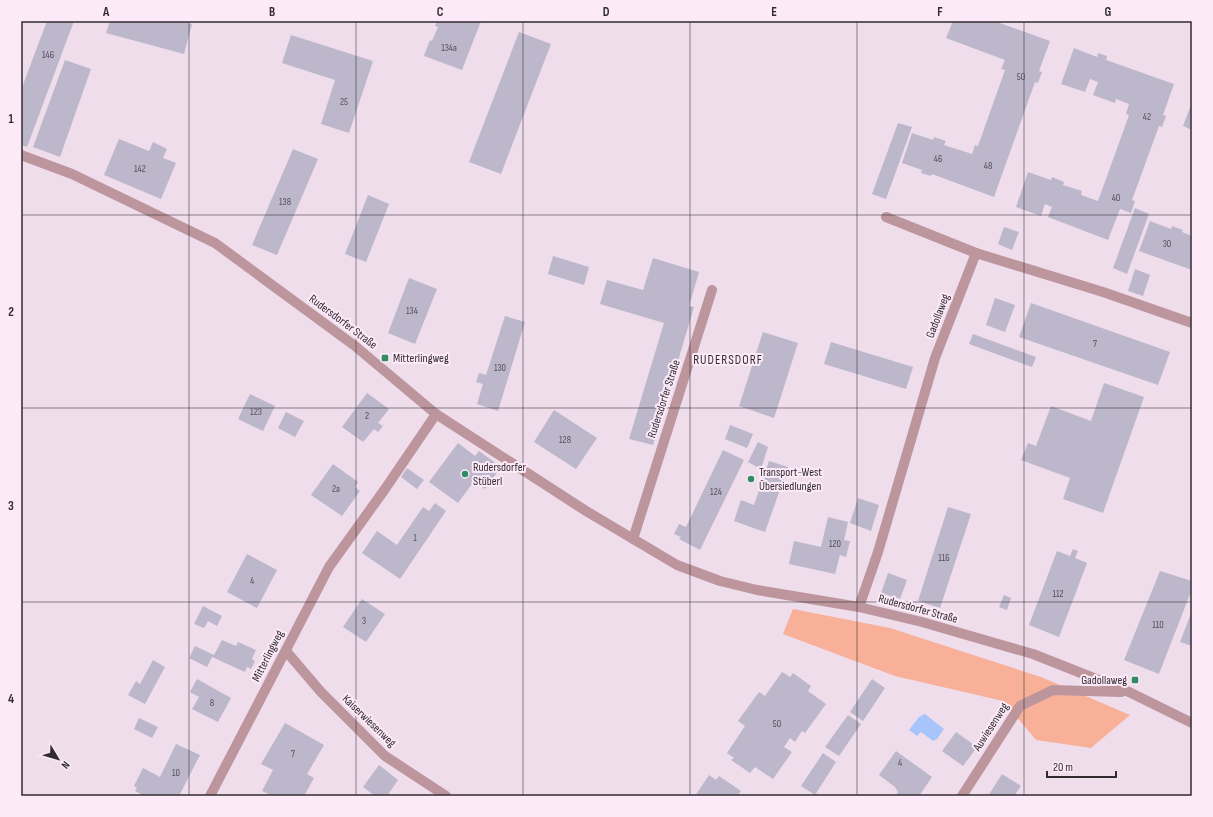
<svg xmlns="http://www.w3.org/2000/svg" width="1213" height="817" font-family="'Sofia Sans Condensed',sans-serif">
  <rect width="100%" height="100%" fill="#efddec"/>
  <path fill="#f8b098" d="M793,609l97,19 151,49 89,38 -39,33 -55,-8 -33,-39 -108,-25 -112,-42z"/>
  <path fill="#a8c5fb" d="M925,714l19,15 -7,10 -4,2 -12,-9 -4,4 -8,-6 10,-13z"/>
  <g fill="#bcb7cb">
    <path d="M47,21h27l-47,126 -6,-2v-55z"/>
    <path d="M110,21h70l12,3 -8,30 -78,-21z"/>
    <path d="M437,21h44l-19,49 -38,-14 6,-16 2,1 6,-14 -3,-1z"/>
    <path d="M953,21h41l56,20 -11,30 3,1 -4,11 -3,-1 -41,115 -62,-23 -1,2 -10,-3 1,-3 -20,-7 10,-30 21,7 1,-3 12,4 -2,4 28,9 3,-9 3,1 27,-76 -4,-1 4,-9 -59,-22z"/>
    <path d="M519,32l32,12 -50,130 -32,-12z"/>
    <path d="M291,35l82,26 -24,72 -28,-9 14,-44 -53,-17z"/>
    <path d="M1074,48l23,9 1,-4 9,3 -1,4 68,24 -11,31 3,1 -4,11 -3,-1 -27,74 3,1 -4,12 -11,-4 -12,31 -60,-23 4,-10 -7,-3 -4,12 -25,-9 12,-35 23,8 1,-3 12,5 -1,3 19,6 -1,4 17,6 30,-83 1,-3 -3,-1 3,-10 -13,-5 -1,4 -22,-8 5,-13 -8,-3 -5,13 -24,-8z"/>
    <path d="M65,60l26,9 -31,88 -27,-10z"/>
    <path d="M1192,102v28l-9,-4z"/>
    <path d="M898,123l14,4 -26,72 -14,-5z"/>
    <path d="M119,139l30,12 4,-9 14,7 -4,9 13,5 -15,36 -57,-24z"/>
    <path d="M293,149l25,10 -41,96 -25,-10z"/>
    <path d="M368,195l21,9 -23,58 -21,-8z"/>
    <path d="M1135,208l14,6 -22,60 -14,-6z"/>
    <path d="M1150,221l21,8 1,-3 11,4 -1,2 10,4v34l-53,-19z"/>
    <path d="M1004,227l15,5 -7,18 -14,-6z"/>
    <path d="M553,256l36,11 -5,18 -36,-11z"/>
    <path d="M653,258l46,14 -10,34 5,1 -41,138 -24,-6 35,-116 -64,-19 7,-24 36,10z"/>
    <path d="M1135,269l15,6 -7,21 -15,-5z"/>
    <path d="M409,278l28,11 -22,55 -27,-11z"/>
    <path d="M995,298l20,7 -10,27 -19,-7z"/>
    <path d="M1031,303l139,49 -12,33 -139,-48z"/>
    <path d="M505,316l20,6 -27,89 -21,-7 6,-20 -7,-2 3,-9 7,2z"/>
    <path d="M763,332l35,11 -24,75 -35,-12z"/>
    <path d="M973,334l63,23 -4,10 -63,-23z"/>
    <path d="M831,342l82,25 -7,22 -82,-25z"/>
    <path d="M1104,383l40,14 -41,116 -40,-14 7,-21 -49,-18 7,-17 8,3 15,-40 40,15z"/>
    <path d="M367,393l22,16 -11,14 5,3 -5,6 -4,-3 -11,13 -21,-15z"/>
    <path d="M250,394l25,12 -12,25 -25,-12z"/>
    <path d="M554,410l43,28 -21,31 -42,-27z"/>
    <path d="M286,412l18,9 -9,16 -17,-9z"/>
    <path d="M730,425l23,9 -6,14 -22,-9z"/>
    <path d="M758,442l10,5 -7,22 -13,-7z"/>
    <path d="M458,443l17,13 4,-5 22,16 -16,22 -11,-8 -16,22 -29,-21z"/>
    <path d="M723,450l21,10 -44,90 -21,-11 2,-2 -7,-3 5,-10 7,3z"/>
    <path d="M769,461l19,6 -23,65 -31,-11 7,-21 13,5z"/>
    <path d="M333,464l25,18 -3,5 5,4 -18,25 -31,-21z"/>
    <path d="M407,468l17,12 -7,9 -16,-12z"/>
    <path d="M858,498l21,7 -8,26 -21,-8z"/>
    <path d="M435,503l11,8 -46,68 -38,-26 15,-22 20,14 26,-38 6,4z"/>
    <path d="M948,507l23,7 -31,94 -22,-7z"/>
    <path d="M828,517l20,5 -4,18 6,1 -4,16 -6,-2 -5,19 -46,-10 5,-23 27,6z"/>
    <path d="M1073,549l5,2 -3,7 12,5 -28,74 -30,-12 28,-74 13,5z"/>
    <path d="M247,554l30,16 -20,38 -30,-16z"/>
    <path d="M1160,571l32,10v8l-33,85 -35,-14z"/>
    <path d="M888,573l19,7 -7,19 -19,-6z"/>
    <path d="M1004,595l7,3 -4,12 -8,-3z"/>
    <path d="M362,599l23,15 -19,28 -23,-15z"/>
    <path d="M203,606l19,10 -5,10 -9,-5 -4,7 -10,-4z"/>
    <path d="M1192,611v35l-12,-4z"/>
    <path d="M222,640l14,6 2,-4 18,8 -4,9 3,2 -4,8 -4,-2 -2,5 -33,-15 -5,10 -18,-9 6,-12 19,9z"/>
    <path d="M153,660l12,7 -20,37 -17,-9 8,-14 4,3z"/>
    <path d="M782,672l8,5 3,-4 18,13 -3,5 18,13 -21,29 -3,-2 -7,11 -5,-4 -6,9 8,5 -19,27 -18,-12 -5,6 -19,-13 3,-2 -7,-5 18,-27 -7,-5 21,-29 6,4z"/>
    <path d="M197,679l34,19 -13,24 -26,-13 7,-12 -9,-5z"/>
    <path d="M872,679l13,9 -22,33 -13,-9z"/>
    <path d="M848,715l13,9 -22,32 -14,-9z"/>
    <path d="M139,718l19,9 -6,11 -18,-9z"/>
    <path d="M285,723l39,22 -17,29 7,4 -10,18h-32l-10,-5 11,-21 -12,-6z"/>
    <path d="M956,732l21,15 -14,19 -21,-15z"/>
    <path d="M176,744l24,11 -21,41h-34l-10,-5 2,-3 -3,-2 9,-18 17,9z"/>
    <path d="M896,751l36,26 -13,19h-24l3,-4 -3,-5 -16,-12z"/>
    <path d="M823,753l13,9 -21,33 -14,-9z"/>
    <path d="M379,765l19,15 -11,16h-12l-12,-9z"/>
    <path d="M1002,774l19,12 -7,10h-26z"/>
    <path d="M709,775l7,5 3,-4 22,15 -4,5h-42z"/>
  </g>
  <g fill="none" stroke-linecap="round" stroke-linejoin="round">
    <g stroke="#bc959d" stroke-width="10">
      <path d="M21,155l51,19 143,69 140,103 81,68 150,97 91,54 43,16 37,9 102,17 63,15 111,32 96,38 63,31"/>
      <path d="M886,217l90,36"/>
      <path d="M633,539l79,-249"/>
      <path d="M859,607l19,-55 57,-194 41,-105 127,39 89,31"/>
      <path d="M286,651l35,41 64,64 61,40"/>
      <path d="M210,796l119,-229 56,-78 51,-75"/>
      <path d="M962,796l58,-90 33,-16 68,2"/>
    </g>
  </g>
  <path fill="none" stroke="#322c31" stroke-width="1" stroke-opacity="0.55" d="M189,21v775M356,21v775M523,21v775M690,21v775M857,21v775M1024,21v775M21,215h1171M21,408h1171M21,602h1171"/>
  <g fill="#2f8c63" stroke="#fceaf9" stroke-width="1.5">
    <rect x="381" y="354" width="8" height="8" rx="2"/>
    <circle cx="465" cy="474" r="4"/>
    <circle cx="751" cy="479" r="4"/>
    <rect x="1131" y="676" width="8" height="8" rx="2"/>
  </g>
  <g text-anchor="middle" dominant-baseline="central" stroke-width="4" stroke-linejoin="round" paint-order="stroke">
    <g font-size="10" fill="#544f58">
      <text x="449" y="48">134a</text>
      <text x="48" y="55">146</text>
      <text x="1021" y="77">50</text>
      <text x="344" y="102">25</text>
      <text x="1147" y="117">42</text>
      <text x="938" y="159">46</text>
      <text x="988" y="166">48</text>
      <text x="140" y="169">142</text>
      <text x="1116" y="198">40</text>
      <text x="285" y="202">138</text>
      <text x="1167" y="244">30</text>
      <text x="412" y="311">134</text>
      <text x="1095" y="344">7</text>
      <text x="500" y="368">130</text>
      <text x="256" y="412">123</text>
      <text x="367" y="416">2</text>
      <text x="565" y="440">128</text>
      <text x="336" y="489">2a</text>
      <text x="716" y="492">124</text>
      <text x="415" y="538">1</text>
      <text x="835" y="544">120</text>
      <text x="944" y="558">116</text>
      <text x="252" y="581">4</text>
      <text x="1058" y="594">112</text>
      <text x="364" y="621">3</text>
      <text x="1158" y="625">110</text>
      <text x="212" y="703">8</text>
      <text x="777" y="724">50</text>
      <text x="293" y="754">7</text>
      <text x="900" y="763">4</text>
      <text x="176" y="773">10</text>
    </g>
    <g font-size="12" fill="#322c31" stroke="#fceaf9">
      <text transform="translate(938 316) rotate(-69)">Gadollaweg</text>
      <text transform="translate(343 322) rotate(37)">Rudersdorfer Straße</text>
      <text transform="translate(664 399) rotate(-72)">Rudersdorfer Straße</text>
      <text transform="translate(918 609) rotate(15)">Rudersdorfer Straße</text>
      <text transform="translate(268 656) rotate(-63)">Mitterlingweg</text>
      <text transform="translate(369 721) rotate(44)">Kaiserwiesenweg</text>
      <text transform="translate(991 727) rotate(-57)">Auwiesenweg</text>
    </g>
    <g font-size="12" fill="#322c31" stroke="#fceaf9" text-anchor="start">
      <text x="393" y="358">Mitterlingweg</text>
      <text x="473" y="467">Rudersdorfer<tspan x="473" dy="14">Stüberl</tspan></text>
      <text x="759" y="472">Transport-West<tspan x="759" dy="14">Übersiedlungen</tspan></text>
      <text x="1127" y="680" text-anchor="end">Gadollaweg</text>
    </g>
    <g font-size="13" letter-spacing="1" fill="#322c31" stroke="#fceaf9">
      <text x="728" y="360">RUDERSDORF</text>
    </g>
  </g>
  <rect width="1213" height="817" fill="none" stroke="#fceaf9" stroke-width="44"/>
  <g transform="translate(58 759) rotate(128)" stroke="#fceaf9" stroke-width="3" paint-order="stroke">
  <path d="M0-3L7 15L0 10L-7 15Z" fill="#322c31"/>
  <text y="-6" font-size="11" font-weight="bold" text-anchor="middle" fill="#322c31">N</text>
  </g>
  <path d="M1047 771v6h69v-6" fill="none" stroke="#322c31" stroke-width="2"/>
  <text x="1053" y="771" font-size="12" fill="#322c31" stroke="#fceaf9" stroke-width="3" paint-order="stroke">20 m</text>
  <rect x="22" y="22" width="1169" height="773" fill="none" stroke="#322c31" stroke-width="1.5"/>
  <g font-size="13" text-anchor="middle" font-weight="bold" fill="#322c31">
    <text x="106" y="16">A</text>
    <text x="272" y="16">B</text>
    <text x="440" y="16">C</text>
    <text x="606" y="16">D</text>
    <text x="774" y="16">E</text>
    <text x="940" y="16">F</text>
    <text x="1108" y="16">G</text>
    <text x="11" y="123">1</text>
    <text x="11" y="316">2</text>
    <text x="11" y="510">3</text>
    <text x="11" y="703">4</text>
  </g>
</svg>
